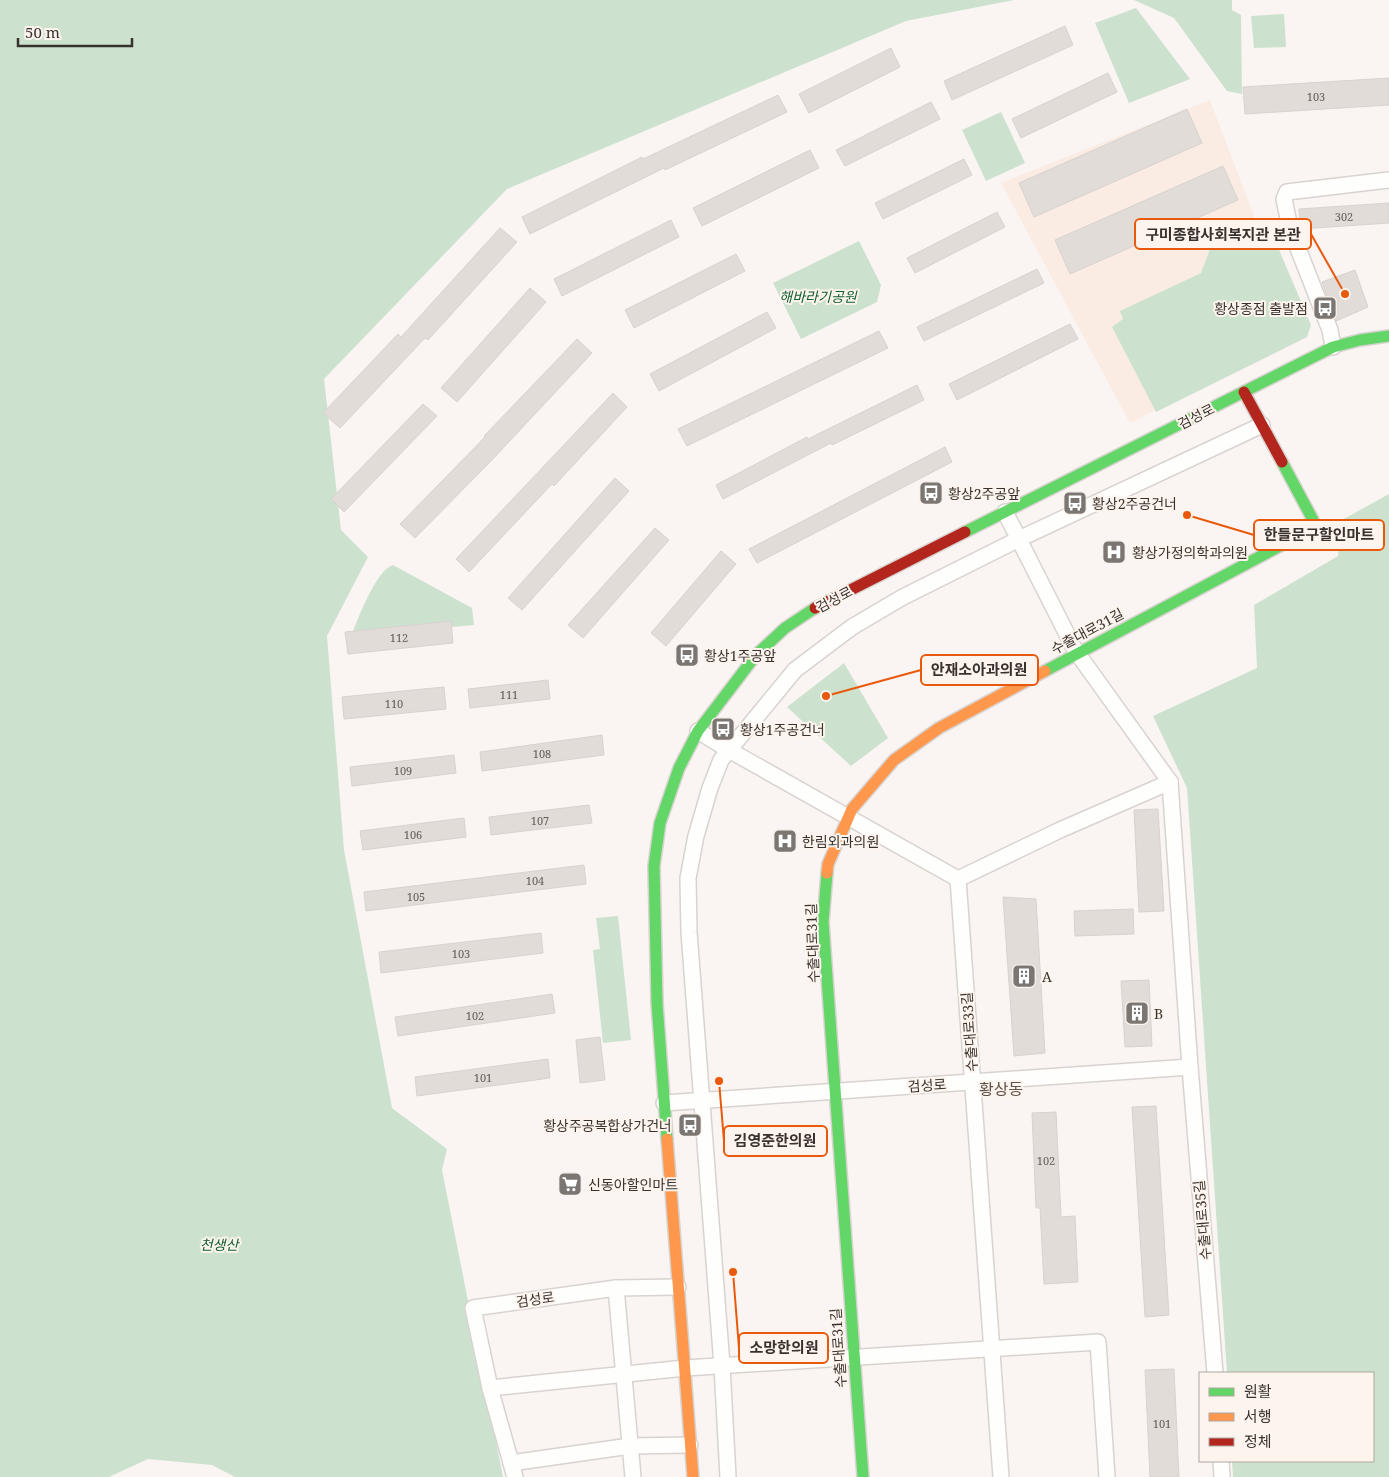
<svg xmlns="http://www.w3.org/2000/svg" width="1389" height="1477" font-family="'Noto Serif','Noto Sans KR',serif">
  <rect width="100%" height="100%" fill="#faf5f2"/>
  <path fill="#fbece3" d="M1210,100l88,232 -68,40 -100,51 -129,-240z"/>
  <g fill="#cce2ce">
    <path d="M0,0h1014l-108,21 -399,168 -183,190 17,151 27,27 -41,79 17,214 48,258 55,41 -5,21 61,307h-268l-23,-12 -64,-6 -39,18h-109z"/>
    <path d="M1134,0h98v10l9,5 1,79 -15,-3 -53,-73z"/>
    <path d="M1136,8l54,71 -61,24 -34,-80z"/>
    <path d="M1284,14l2,33 -32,1 -3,-32z"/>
    <path d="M1001,112l24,51 -39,18 -24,-51z"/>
    <path d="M1266,219l45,106 -4,12 -151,75 -44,-85 11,-8 -3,-8 81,-38 11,-29z"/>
    <path d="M859,241l22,44 -4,17 -76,37 -28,-56z"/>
    <path d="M1389,494v983h-156l-1,-16h141v-88h-146l-40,-585 -34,-72 104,-48 -3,-63 84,-49 4,-36z"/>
    <path d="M393,565l79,43 2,17 -123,11c7,-17 25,-66 42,-71z"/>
    <path d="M844,663l44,75 -37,28 -64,-59z"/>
    <path d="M618,916l13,124 -28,3 -10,-93 7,-1 -4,-31z"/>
  </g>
  <g fill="#e1dcd8" stroke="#d7d2cf">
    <path d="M1065,26l8,19 -121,55 -8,-19z"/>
    <path d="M891,48l9,19 -91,46 -10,-19z"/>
    <path d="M1108,73l9,19 -96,46 -9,-19z"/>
    <path d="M1389,78v27l-144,9 -2,-27z"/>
    <path d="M778,95l9,17 -122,58 -1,-2 -134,66 -8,-17 120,-60 1,2z"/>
    <path d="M931,102l9,17 -95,47 -9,-16z"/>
    <path d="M1187,109l15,34 -168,74 -15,-34z"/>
    <path d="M810,150l9,18 -117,58 -9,-18z"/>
    <path d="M964,159l8,16 -89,44 -8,-16z"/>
    <path d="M1223,166l15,34 -168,74 -15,-34z"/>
    <path d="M1389,203v20l-89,6 -1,-20z"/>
    <path d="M997,212l8,15 -90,46 -8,-15z"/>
    <path d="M671,220l8,17 -117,59 -8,-17z"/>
    <path d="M500,228l17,14 -89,98 -3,-2 -85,90 -17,-15 75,-79 3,3z"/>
    <path d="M736,254l9,17 -111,57 -9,-18z"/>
    <path d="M1037,269l7,14 -120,58 -7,-14z"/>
    <path d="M1355,270l13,37 -32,14 -14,-39z"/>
    <path d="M530,288l16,14 -89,100 -16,-14z"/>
    <path d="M767,312l9,16 -117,63 -9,-17z"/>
    <path d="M1070,324l8,15 -121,61 -8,-16z"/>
    <path d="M879,331l9,17 -201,98 -9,-17z"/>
    <path d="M577,339l15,14 -100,107 -77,78 -15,-14 85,-87 -1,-1z"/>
    <path d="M917,385l7,15 -92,45 -1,-2 -108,56 -7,-14 91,-48 1,2z"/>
    <path d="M613,393l14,14 -73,79 -2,-2 -83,88 -13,-13z"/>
    <path d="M423,404l14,12 -93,96 -13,-13z"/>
    <path d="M945,447l7,15 -195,101 -8,-14z"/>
    <path d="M615,478l14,13 -107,119 -14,-12z"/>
    <path d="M655,528l14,12 -86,98 -15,-13z"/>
    <path d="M721,551l15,13 -70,82 -15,-13z"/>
    <path d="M451,621l2,22 -105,11 -3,-22z"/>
    <path d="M548,680l2,19 -80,9 -2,-19z"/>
    <path d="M444,687l2,22 -102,10 -2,-22z"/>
    <path d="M602,735l2,20 -122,16 -2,-19z"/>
    <path d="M454,755l2,18 -104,13 -2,-19z"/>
    <path d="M589,805l3,18 -101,12 -2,-18z"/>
    <path d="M1158,809l6,102 -25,1 -5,-102z"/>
    <path d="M464,818l2,19 -103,13 -3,-19z"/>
    <path d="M584,865l2,19 -220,27 -2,-19z"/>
    <path d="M1003,897l33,2 9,154 -31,3z"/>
    <path d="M1133,909l1,25 -59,2 -1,-25z"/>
    <path d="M541,933l2,20 -162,20 -2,-21z"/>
    <path d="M1149,980l3,66 -27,1 -4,-66z"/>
    <path d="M552,994l3,19 -157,23 -3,-19z"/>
    <path d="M600,1037l5,43 -25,3 -4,-43z"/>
    <path d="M548,1059l2,19 -133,18 -2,-19z"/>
    <path d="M1156,1106l13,209 -24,2 -13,-210z"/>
    <path d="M1056,1112l5,105 14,-1 3,66 -34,2 -4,-76h-4l-4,-95z"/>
    <path d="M1174,1369l5,108h-29l-5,-107z"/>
  </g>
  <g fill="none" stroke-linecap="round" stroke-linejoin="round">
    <g stroke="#d8d3cf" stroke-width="18">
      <g id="street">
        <path d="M1333,347l-3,-17 -40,-102 -6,-29 3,-7 102,-12"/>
        <path d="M1005,512l70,138 95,132"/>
        <path d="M698,731l31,19 229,129"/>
        <path d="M1170,782l20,285 25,306"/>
        <path d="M958,879l43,598"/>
        <path d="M958,879l102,-49 110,-48"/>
        <path d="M664,1103l526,-36"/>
        <path d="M616,1288l17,189"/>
        <path d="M490,1388l195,-20 413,-26 9,135"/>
        <path d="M1221,1461l1,16"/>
        <path d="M511,1463l119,-17 60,-1"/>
        <path d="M515,1477l-25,-89 -17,-80 143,-20 62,-1"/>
        <path d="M728,1477l-6,-111 -33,-434 -1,-54 8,-42 14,-48 11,-28 74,-90 57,-43 51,-30 116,-58 243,-114"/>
      </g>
    </g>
    <g stroke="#d8d3cf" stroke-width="14">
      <g id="fast">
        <path d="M965,532l368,-185 27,-7 29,-4"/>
        <path d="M1045,671l267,-142 1,-9 -31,-58"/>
        <path d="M827,873l-4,49 40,555"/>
        <path d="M667,1139l-10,-136 -3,-137 6,-43 19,-55 19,-37 58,-76 29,-27 30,-20"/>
      </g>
    </g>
    <g stroke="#d8d3cf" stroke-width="14">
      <g id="slow">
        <path d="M827,873l1,-9 24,-55 42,-49 45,-32 106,-57"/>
        <path d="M667,1139l26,338"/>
      </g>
    </g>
    <g stroke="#d8d3cf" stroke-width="14">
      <g id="jam">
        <path d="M1244,392l38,70"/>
        <path d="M815,608l150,-76"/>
      </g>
    </g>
    <use href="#street" stroke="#fefefd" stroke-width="15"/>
    <use href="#fast" stroke="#63d668" stroke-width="11"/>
    <use href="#slow" stroke="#ff974d" stroke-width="11"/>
    <use href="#jam" stroke="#b3261e" stroke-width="11"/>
  </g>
  <defs>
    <g id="bus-square" transform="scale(1.25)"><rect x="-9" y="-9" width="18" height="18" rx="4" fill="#7c7673" stroke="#fdf4ee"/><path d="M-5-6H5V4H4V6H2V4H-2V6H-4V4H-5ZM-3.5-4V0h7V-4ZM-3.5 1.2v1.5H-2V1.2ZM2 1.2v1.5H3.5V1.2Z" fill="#fff"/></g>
    <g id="hospital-square" transform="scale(1.25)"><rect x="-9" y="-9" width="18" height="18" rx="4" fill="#7c7673" stroke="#fdf4ee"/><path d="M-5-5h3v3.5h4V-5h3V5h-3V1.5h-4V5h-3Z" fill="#fff"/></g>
    <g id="building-square" transform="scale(1.25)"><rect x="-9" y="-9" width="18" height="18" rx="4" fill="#7c7673" stroke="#fdf4ee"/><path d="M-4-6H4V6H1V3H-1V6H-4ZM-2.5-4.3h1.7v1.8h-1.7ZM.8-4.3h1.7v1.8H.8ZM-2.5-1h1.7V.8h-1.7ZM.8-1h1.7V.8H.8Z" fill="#fff"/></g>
    <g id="supermarket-square" transform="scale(1.25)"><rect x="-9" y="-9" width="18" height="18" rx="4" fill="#7c7673" stroke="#fdf4ee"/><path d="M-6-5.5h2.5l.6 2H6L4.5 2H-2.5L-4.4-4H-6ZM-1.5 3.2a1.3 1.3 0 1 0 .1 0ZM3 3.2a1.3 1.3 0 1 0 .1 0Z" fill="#fff"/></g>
  </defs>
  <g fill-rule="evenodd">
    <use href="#bus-square" x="1325" y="308"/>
    <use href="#bus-square" x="931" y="493"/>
    <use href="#bus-square" x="1075" y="503"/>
    <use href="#hospital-square" x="1114" y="552"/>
    <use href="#bus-square" x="687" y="655"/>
    <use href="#bus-square" x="723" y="729"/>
    <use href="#hospital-square" x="785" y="841"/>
    <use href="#building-square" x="1024" y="976"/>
    <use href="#building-square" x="1137" y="1013"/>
    <use href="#bus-square" x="690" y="1125"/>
    <use href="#supermarket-square" x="570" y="1184"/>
  </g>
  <g text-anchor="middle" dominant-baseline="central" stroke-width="4" stroke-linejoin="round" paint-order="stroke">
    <g font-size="11" fill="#635d59">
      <text x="1316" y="96">103</text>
      <text x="1344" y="216">302</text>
      <text x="399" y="637">112</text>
      <text x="509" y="694">111</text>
      <text x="394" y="703">110</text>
      <text x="542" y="753">108</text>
      <text x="403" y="770">109</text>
      <text x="540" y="820">107</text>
      <text x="413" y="834">106</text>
      <text x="535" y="880">104</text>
      <text x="416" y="896">105</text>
      <text x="461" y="953">103</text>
      <text x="475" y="1015">102</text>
      <text x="483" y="1077">101</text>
      <text x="1046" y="1160">102</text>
      <text x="1162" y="1423">101</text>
    </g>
    <g font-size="14" font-style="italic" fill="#0f5e31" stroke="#fdf4ee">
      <text x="818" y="296">해바라기공원</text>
      <text x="219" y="1244">천생산</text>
    </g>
    <g font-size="14" fill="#38322e" stroke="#fdf4ee" text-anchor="start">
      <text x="1308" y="308" text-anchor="end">황상종점 출발점</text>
      <text x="948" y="493">황상2주공앞</text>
      <text x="1092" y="503">황상2주공건너</text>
      <text x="1132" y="552">황상가정의학과의원</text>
      <text x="704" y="655">황상1주공앞</text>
      <text x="740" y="729">황상1주공건너</text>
      <text x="802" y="841">한림외과의원</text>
      <text x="1042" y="976">A</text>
      <text x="1154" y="1013">B</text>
      <text x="672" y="1125" text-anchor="end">황상주공복합상가건너</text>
      <text x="588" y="1184">신동아할인마트</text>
    </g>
    <g font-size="14" fill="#38322e" stroke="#fdf4ee">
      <text transform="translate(1196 416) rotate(-27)">검성로</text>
      <text transform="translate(834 599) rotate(-28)">검성로</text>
      <text transform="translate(1087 631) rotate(-28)">수출대로31길</text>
      <text transform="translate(812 943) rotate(-92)">수출대로31길</text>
      <text transform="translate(969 1032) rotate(-94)">수출대로33길</text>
      <text transform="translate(927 1085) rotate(-4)">검성로</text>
      <text transform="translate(1202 1220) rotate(-95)">수출대로35길</text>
      <text transform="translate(535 1299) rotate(-8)">검성로</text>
      <text transform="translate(838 1348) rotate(-94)">수출대로31길</text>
    </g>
    <g font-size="16" fill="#60534b" stroke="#fdf4ee">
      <text x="1001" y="1089">황상동</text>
    </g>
  </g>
  <path fill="none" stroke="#e8590c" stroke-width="2" d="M1345 294L1311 234M1187 515L1254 535M826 696L921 670M719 1081L724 1141M733 1272L739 1348"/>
  <g fill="#e8590c" stroke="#fdf4ee" stroke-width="2">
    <circle cx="1345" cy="294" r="5"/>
    <circle cx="1187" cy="515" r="5"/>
    <circle cx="826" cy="696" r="5"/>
    <circle cx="719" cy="1081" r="5"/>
    <circle cx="733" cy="1272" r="5"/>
  </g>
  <g fill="#fdf4ee" stroke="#e8590c" stroke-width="2">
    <rect x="1135" y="219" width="176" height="30" rx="5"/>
    <rect x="1254" y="520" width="130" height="30" rx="5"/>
    <rect x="921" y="655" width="117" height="30" rx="5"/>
    <rect x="724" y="1126" width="103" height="30" rx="5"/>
    <rect x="739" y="1333" width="89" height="30" rx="5"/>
  </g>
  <g font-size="15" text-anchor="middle" font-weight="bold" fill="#38322e">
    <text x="1223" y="240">구미종합사회복지관 본관</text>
    <text x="1319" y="540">한들문구할인마트</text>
    <text x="979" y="675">안재소아과의원</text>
    <text x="775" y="1146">김영준한의원</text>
    <text x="784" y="1353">소망한의원</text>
  </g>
  <rect x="1199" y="1372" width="175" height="90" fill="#fdf4ee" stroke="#aea6a1"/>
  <rect x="1209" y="1388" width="25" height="8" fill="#63d668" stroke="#aea6a1"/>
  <text x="1244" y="1397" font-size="15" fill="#38322e">원활</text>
  <rect x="1209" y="1413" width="25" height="8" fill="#ff974d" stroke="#aea6a1"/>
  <text x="1244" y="1422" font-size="15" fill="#38322e">서행</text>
  <rect x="1209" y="1438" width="25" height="8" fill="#b3261e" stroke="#aea6a1"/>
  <text x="1244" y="1447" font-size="15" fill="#38322e">정체</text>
  <path d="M18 38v8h114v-8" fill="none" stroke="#38322e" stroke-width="2.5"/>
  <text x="25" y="38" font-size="15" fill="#38322e" stroke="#fdf4ee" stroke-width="4" paint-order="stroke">50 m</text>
</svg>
